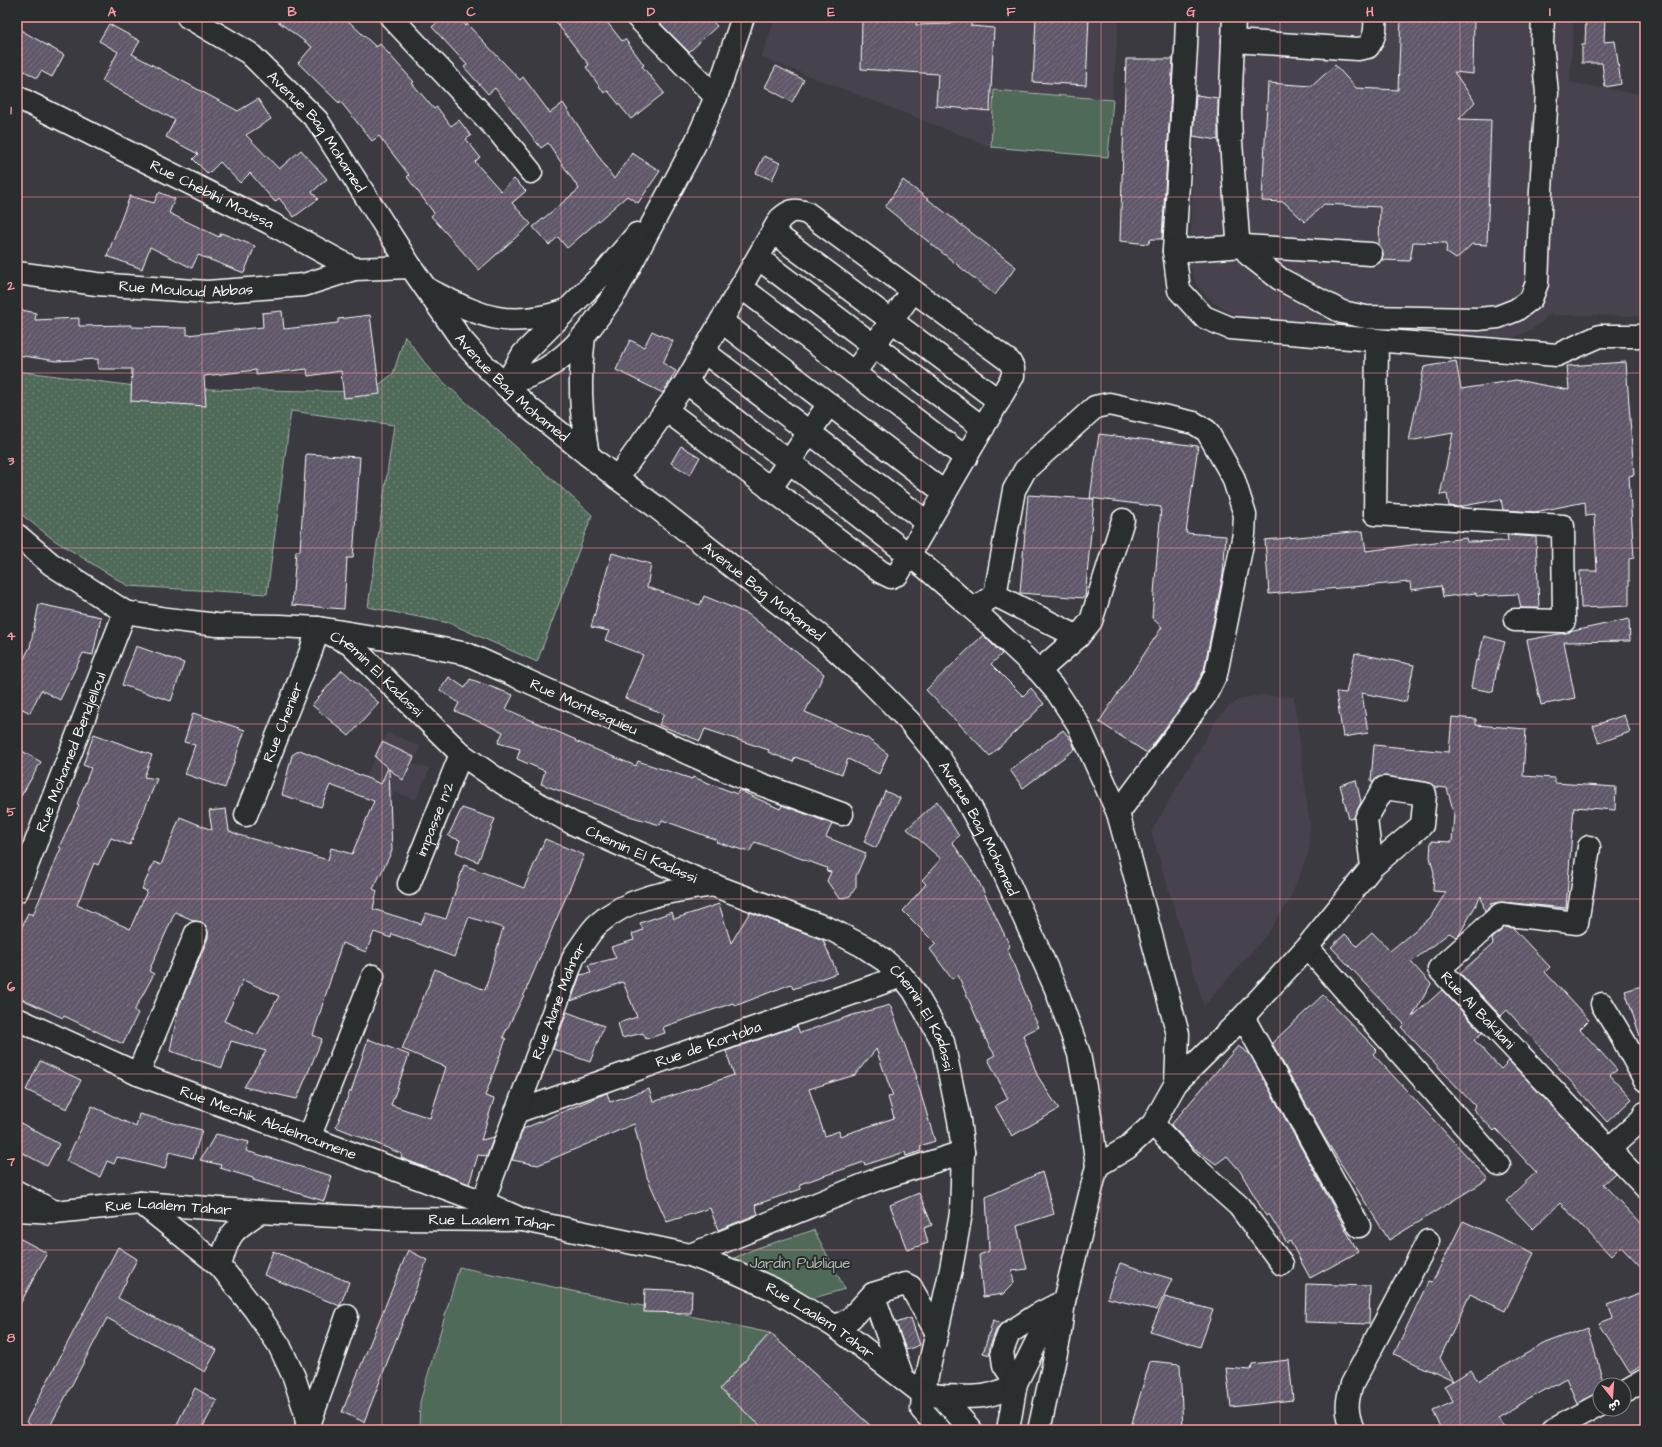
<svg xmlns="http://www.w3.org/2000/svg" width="1662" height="1447" font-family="'Architects Daughter','Playpen Sans Arabic',sans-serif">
  <defs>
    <pattern id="grass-dots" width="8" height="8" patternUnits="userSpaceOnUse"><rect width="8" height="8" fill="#506a59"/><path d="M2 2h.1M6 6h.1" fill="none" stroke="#6a8072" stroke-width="1.8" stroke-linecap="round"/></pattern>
    <pattern id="building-hatch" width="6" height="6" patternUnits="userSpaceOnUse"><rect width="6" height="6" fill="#61596a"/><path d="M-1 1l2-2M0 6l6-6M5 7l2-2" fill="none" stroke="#797280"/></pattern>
  </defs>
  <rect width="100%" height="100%" fill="#3a3a40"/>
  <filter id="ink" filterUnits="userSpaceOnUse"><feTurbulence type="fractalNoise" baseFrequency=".025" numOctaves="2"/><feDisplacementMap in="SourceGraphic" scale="8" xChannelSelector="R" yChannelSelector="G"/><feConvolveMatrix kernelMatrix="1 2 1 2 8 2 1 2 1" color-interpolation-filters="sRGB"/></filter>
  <g filter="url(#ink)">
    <g fill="#46434d">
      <path d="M776,17h343l-11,140 -117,-10 -230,-90z"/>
      <path d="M1200,17h374l-4,65 75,13v221l-97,-1 -7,8 -12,8 -14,6 -21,2 -250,-20 -15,-7 -15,-9 -17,-17 -8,-22z"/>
      <path d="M1261,695l33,2 16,129 -1,25 -19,49 -25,37 -61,69 -53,-174 64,-110 13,-15 14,-9z"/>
      <path d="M388,732l33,15 -9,16 18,5 -14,32 -22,-8 -1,5 -31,-14z"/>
    </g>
    <path fill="url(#grass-dots)" stroke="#a8b4ac" d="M405,336l25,34 162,145 -55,147 -88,-39 -81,-16 26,-182 -103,-14 -24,183 -139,-8 -74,-46 -37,-29v-140l134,17 218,4 24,-18z"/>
    <g fill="#506a59" stroke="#a8b4ac">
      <path d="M994,90l119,10 -5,57 -117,-10z"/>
      <path d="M814,1230l31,59 -35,10 -78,-40 25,-11z"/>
      <path d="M459,1267l311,66 105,97h-456l1,-28z"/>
    </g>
    <g fill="url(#building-hatch)" stroke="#fff" fill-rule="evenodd">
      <path d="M272,17h72l32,30 4,-3 34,38 -2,1 22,26 3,-2 14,19 8,-6 12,16 -5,3 14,18 -5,5 26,29 13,-12 12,12 -14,12 19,21 -52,46 -48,-54 3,-3 -27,-36 2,-2 -30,-39 -7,5 -32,-40 -1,2 -41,-40 14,-16z"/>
      <path d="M443,17h15l8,9 1,-2 53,56 3,-3 27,36 13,-10 51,76 18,-26 28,18 -22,32 -11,-7 -60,52 -9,-11 -9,8 -16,-18 46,-38 -31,-46 -7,5 -46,-60 -7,6 -24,-27 3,-2 -35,-38z"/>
      <path d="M552,17h51l19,24 3,-2 19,26 -2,1 22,27 -33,26 -23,-28 -4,2 -18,-26 3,-2z"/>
      <path d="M657,17h51l9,9 -28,26 -27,-27z"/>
      <path d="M862,17h55l-1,8 35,-1 1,-7h19v9l23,2 -4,83 -54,-5 2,-32 -77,-5z"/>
      <path d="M1036,17h53l-3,68 -53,-3z"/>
      <path d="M1401,17h73l-1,57 -19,-2 21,30 -16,17 32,1 -4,125 -15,-1 -16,15 -10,-7 1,-9 -34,-1 -3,19 -28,-1 1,-6 -1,-5 -3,-4 1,-38 -56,-3 -19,18 -21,-20 -22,-1 6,-118 44,3 23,-21 21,23 42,2z"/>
      <path d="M1586,17h19l-1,25 11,-1 6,43 -16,3 -3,-24h-20v-18h3z"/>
      <path d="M109,24l31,17 -8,13 106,57 20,-12 13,20 -25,16 33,34 22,-19 26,29 -15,13 6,7 -24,18 -15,-19 -4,4 -25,-29 -10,10 -20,-21 -12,12 -15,-15 5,-5 -32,-17 9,-17 -73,-39 16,-29 -19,-11z"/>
      <path d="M17,28l47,27 -12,22 -11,-6 -4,7 -20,-11z"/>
      <path d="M1126,59h47l-11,180h-11l-3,5 -28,-3z"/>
      <path d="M776,66l28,14 -12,22 -27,-15z"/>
      <path d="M1196,95l22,3v42l-25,-4z"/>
      <path d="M764,156l16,7 -8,17 -16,-7z"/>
      <path d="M903,180l113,87 -21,28 -110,-88z"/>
      <path d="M159,192l16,7 -6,14 50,24 2,-4 34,13 -11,27 -46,-18 -6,13 -42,-21 -8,22 -35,-13 23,-60 24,7z"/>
      <path d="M17,309l19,4 -1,7 44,-2v8l52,-1v2l56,1v7l76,-8 -1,-14 20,-2 2,18 54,-6v-4l32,-4 10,79 -36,4 -3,-27 -33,5 -1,-7 -51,6v-5l-52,6 2,30 -75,-5 1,-32h-34v-10l-42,2 -39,-6z"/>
      <path d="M652,331l21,10 -10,22 13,8 -13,22 -47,-23 14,-30 14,7z"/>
      <path d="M1456,361l5,28 55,-9 53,10 -2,-24 59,-4 8,113 -5,1 5,82 -5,1v47l-48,2 -1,-37h17l-3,-56 -8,1 -1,-14 -50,10 -32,-2 -2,-11 -43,8 -9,-1 -2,-12 -7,1 13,-62 -44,8 15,-74z"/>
      <path d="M1099,434l99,12 -12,87 40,3 -3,38 -19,96 -10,19 -47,64 -48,-31 63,-95 -10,-9 9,-111 -71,-9z"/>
      <path d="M681,446l19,11 -10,18 -19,-12z"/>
      <path d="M306,454l54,3 -7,101h-6l-3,51 -52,-4 4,-54h4z"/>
      <path d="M1028,495l66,4 -9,99 -65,-5z"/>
      <path d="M1363,531l3,20 100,-13 1,4 41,-1 -1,-6 29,2 3,71h-18l-3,-14 -42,2v-3l-33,4 -2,-11 -30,4 -1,-8 -141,12 -4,-54z"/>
      <path d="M612,553l39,11 -4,23 53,18 4,-9 44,18 76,60 -19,38 62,26 21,16 -9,20 -31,-15 -6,15 -47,-17 -2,5 -25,-10 1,-2 -64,-21 -5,12 -41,-16 5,-11 -39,-16 18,-43 -38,-15 4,-9 -18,-4z"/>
      <path d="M39,604l62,13 -8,38 -10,-2 -23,47 -19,-10 -11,23 -13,-7v-34l13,-25z"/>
      <path d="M1629,619l1,22 -66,1 11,56 -34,7 -14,-65 37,-7z"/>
      <path d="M983,635l19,19 -11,10 32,32 8,-8 13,16 -54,52 -64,-66z"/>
      <path d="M1484,636l21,6 -9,31 -3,19 -22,-4 5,-28 2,1z"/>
      <path d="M136,646l48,17 -13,38 -49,-16z"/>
      <path d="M1355,653l59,12 -8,37 -44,-9 6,40 -25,4 -7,-45 10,1z"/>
      <path d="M342,670l37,33 -30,33 -37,-31z"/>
      <path d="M449,677l16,11 5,-9 43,16 -7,14 70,31 -1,1 61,25 2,-5 54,18 1,-2 44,17 2,-4 41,19 2,-4 50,19 -6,13 40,16 -10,23v11l-6,9 -7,2 -5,-1 -11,-16 4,-9 -5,-1 1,-3 -72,-26 -6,10 -33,-10 1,-2 -55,-20 -2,5 -34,-10 -85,-31 4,-13 -28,-12 3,-10 -22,-6 5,-11 -48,-21 4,-8 -19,-13z"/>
      <path d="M193,713l52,17 -20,58 -40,-14 10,-29 -11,-3z"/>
      <path d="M1624,715l6,17 -31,11 -6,-17z"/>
      <path d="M1452,717l24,2v6l50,4 -3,47 31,2 1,5 61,4 -1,23 -41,-3 -8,101 -64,-6 -12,2 2,2 -7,6 -4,-16 -22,39 -2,2 -8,-4 -38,29 20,22 -19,33 30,-27 40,43 -8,7 27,29 8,-8 106,112 -12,11 42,44v43l-24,-25 -10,10 -51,-53 -27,26 -27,-28 30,-29 -40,-43 -2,2 -21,-22 2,-3 -74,-79 3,-3 -73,-77 14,-13 12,12 15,-14 18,19 40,-33 16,-26 -13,-1 1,-18 -4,-16 1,-16 21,1 2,-29 -7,-25 -12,-1 -8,-5 -41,-6 -7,1 -6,5 -2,-1 3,-36 75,7z"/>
      <path d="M1063,730l9,11 3,8 -52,39 -13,-18z"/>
      <path d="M94,734l58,21 -8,22 13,2 -27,66 -19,-7 -13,27 -4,-2 -17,42 53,24 17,-38 -5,-2 12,-27 7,3 19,-48 32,13 -3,-19 17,-2 3,22 13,5 86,24 3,-12 21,6 22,-53 -44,-16 -9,22 -39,-12 10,-40 8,-5 81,34 7,-16 -13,-11 7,-15 32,15 -11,23 -14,-11 3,82 -19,38 4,2 -4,18 48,15 5,-11 20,6 18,-54 60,23 21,-49 39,16 -61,142 -20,40 3,2 -21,57 9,3 -13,41 13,-3 -7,19 -9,-1 -9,29 -68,-26 1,-4 -66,-27 14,-36 1,1 17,-53 41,16 -18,50 39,13 16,-51 -44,-18 33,-80 50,21 18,-62 -34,-11 -15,40 -62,-23 -1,4 -17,-6 -8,20 -24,-9 -29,92 9,4 -25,60 -53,-12 22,-36 -35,-10 -9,27 -52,-17 9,-45 29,-68v-6l-2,-6 -5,-4 -6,-1 -20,-9 -26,59 5,3 -20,37 4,2 -15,31 -59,-28 -1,2 -46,-21v-11l5,-12 -5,-2v-34l11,-25 5,2 28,-67 -2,-1 20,-42 -2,-1 14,-36 -8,-3zM243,980l36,16 -22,39 -33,-14z"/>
      <path d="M17,748l24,14 -24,41z"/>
      <path d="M1356,780l5,22 -7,16 -5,1 -9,-34z"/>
      <path d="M885,791l15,7 -24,50 -12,-6z"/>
      <path d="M937,801l22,35 -7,6 26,38 32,66 -3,2 24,60 -1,1 9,18 -16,8 14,40 22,34 -47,27 -17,-30 13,-7 -20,-40 7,-4 -7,-11 -30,-69 -6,4 -22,-30 6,-5 -33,-33 23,-27 -4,-4 19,-21 -34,-30z"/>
      <path d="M462,808l33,11 -17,43 -22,-10 4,-12 -12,-4z"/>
      <path d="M719,904l12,39 19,-31 73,28 14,33 -44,16 -2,-5 -56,22 -2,-3 -70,24 2,6 -19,6 -3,-6 -21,5 -4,-15 19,-6 -14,-35 -52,19 9,-26 11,-2 -3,-8 28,-7 -5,-11 23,-7 -2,-6 11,-4 -3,-7 32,-11 2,7z"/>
      <path d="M1505,927l8,1 37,39 -5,5 44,48 -9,9 37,41 -7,5 22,24 -25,23 -100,-112 -6,6 -41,-43 33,-29 -1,-5z"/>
      <path d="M1645,985v56l-3,1 -17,-51z"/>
      <path d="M1323,995l54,55 -4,4 115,125 -99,61 -65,-103 -52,-94z"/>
      <path d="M890,1005l27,73h-1l19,63 -15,5 1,5 -15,5 -1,-4 -40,13 -1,-3 -64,22 1,5 -46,16 3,9 -40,16 -8,-22 -43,14 -20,-45 -13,-53 -96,41 -26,-5 11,-31 81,-35 3,-1 3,9 39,-13 4,13 81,-27 -8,-24 71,-25 3,7 53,-18zM876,1049l17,47 -5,1 6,21 -54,18 -1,-5 -14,5 -16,-47 46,-14z"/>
      <path d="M567,1012l37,14 -14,36 -37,-13z"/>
      <path d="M1238,1046l12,8 108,198 -48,26 -20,-37 -3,2 -18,-29 -3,2 -26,-45 -13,-15 -11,8 -25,-18 -20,-21z"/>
      <path d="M40,1061l41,19 -14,29 -41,-19z"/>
      <path d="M92,1106l44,21 3,-13 63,16 -9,28 -24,-6 -4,17 -48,-12 -3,7 -7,-3 -7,16 -34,-16z"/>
      <path d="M17,1121l42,23 -12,22 -30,-16z"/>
      <path d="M216,1134l33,8 -3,9 86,25 -8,25 -71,-21v-2l-33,-10 1,-3 -21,-5z"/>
      <path d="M1042,1172l12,42 -37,12 10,43 -15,2 2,12 -11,11 -20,3 -4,-42 10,-4 -3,-54z"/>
      <path d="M919,1193l13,32 -8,3 4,15 -21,7 -17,-45z"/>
      <path d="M1463,1221l71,32 -29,58 -35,-17 -30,64 13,23 18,-11 7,11 67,-38 43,-16 16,58h-4v8l-23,10 -11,-25 -68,39 8,13h-64l-9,-19 20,-9 -9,-16 9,-5 -59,-27 34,-72 4,1z"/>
      <path d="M17,1237l30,16 -30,57z"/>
      <path d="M118,1247l19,12 -19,39 99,52 -12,22 -98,-54 -59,112h-10l-12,-8z"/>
      <path d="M408,1250l19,10 -63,162 -22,-10z"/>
      <path d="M273,1251l76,31 -9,24 -76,-31z"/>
      <path d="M1120,1263l52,16 -15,31 -50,-12z"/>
      <path d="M1306,1284l64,2 -1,38 -64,-2z"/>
      <path d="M645,1289l47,2 -1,22 -47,-1z"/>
      <path d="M1645,1291v72l-15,10 -31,-50 14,-5 -5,-13z"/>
      <path d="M1165,1297l48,13 -13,37 -50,-16z"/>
      <path d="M911,1318l9,27 -14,5 -10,-27z"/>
      <path d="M993,1320l9,3 -5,5 -7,18v9l-7,-2z"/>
      <path d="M770,1333l105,97h-110l-45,-41z"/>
      <path d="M1289,1360l4,40 -62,7 -5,-39 25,2 1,-6z"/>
      <path d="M1150,1361l30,3 3,66h-53z"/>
      <path d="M195,1388l22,13 -16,29h-27z"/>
    </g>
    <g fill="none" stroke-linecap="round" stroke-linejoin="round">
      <g stroke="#fff" stroke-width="25">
        <g id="minor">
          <path d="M391,17l108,115 32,40"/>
          <path d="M637,17l79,80"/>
          <path d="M1187,17l-1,30 -12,204 5,39 25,27 26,11 327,27 43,-19h45"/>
          <path d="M1234,17l-4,96 1,29 7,96 11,17 31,24 62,33 24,5 112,2 20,-2 18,-7 15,-11 6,-16 4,-93 6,-97 -5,-49 1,-27"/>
          <path d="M1233,41l125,8 10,-2c7,-10 8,-18 7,-30"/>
          <path id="s1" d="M17,97l253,126 84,46 57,-2"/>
          <path d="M773,232l226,169"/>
          <path d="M1174,251l70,-5 127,8"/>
          <path d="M758,258l225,170"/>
          <path id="s2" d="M17,273l80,11 110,8 97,-7 50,-16"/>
          <path d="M741,287l225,171"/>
          <path d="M721,321l224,172"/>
          <path d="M1377,341l-2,173 188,12 1,95 -49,-1"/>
          <path d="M703,351l225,172"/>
          <path d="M854,373l59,-82"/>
          <path d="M666,410l215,162 10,5 7,-3 115,-198v-8l-4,-7 -202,-148c-13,-4 -17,-3 -27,6l-94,163"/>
          <path d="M617,478l69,-96 240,186 47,41 66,62 18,21 21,32 40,89 60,221 -2,49"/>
          <path d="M770,489l59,-85"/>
          <path id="s3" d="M17,535l34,29 74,48 42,7 50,6 63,1 38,2 32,16 111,110 43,30 68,39 125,56 135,51 31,16 21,14 18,16 12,15 29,51 16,78 4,32 -2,61 -10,56 -28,125"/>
          <path d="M995,595l83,42"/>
          <path d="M973,609l22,-14 19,-105 11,-20 70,-63 14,-3 85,19 13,8 26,46 12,38 -1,19 -28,140 -11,22 -87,117"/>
          <path d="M1039,671l39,-34 13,-16 32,-101"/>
          <path id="s4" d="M246,815l65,-164 7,-23 104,17 45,9 274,123 101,37"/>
          <path id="s5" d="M1589,847l-12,76 -76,-9 -62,55 206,218"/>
          <path id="s6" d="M409,884l52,-130"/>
          <path id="s7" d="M17,891l108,-279"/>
          <path d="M1307,947l192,218"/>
          <path d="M1602,1004l22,37 21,39"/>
          <path d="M1243,1017l116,209"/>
          <path id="s8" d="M17,1019l121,55 345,128 40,18"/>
          <path d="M138,1074l58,-141"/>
          <path id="s9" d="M516,1112l386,-136"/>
          <path d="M1153,1124l31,33 55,49 43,58"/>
          <path d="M309,1138l64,-162"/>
          <path d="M1609,1149l33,-30 3,-6"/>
          <path d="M1097,1166l30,-18 26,-24 23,-41 67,-66 64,-70 65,-80 50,-42 3,-31 -41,-6 -18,31 6,48"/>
          <path d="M17,1192l38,20"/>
          <path id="s10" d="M483,1202l91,-246c8,-10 15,-24 24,-32 33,-29 75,-33 116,-39"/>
          <path d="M141,1203l79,63 35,44 24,35 15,32 11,34 3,19"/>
          <path d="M690,1255l186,-75 87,-28"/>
          <path d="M873,1294l29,82"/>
          <path d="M836,1327l15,-9 22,-24 32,-10 6,3 2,4 24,42"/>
          <path d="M1016,1383l-12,-18 -2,-14 7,-18 28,-18 27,-14"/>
          <path d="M1624,1392l21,-12"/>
          <path d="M308,1428l39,-112"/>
          <path d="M1353,1430c-7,-18 -7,-28 -1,-46l76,-143"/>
          <path d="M1553,1430l47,-25"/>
        </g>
      </g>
      <g stroke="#fff" stroke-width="25">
        <g id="major">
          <path id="s11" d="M188,17l61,36 68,67 94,147 50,72 21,24 47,45 88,70 38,28 169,133 41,38 44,44 31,38 26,40 31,58 59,132 23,65 10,55 8,57 -33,135 -5,38 -20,91"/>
          <path d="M427,289c54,27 77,41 138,22"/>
          <path d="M584,336c-5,43 -4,76 4,119"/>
          <path d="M505,385c13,-5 27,-9 40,-16 31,-18 51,-48 71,-77l80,-150 20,-45 27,-80"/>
          <path d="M505,385l18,-31 81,-81 33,-39"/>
          <path id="s12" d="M17,1210l38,2 86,-9 119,9 133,7 130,1 167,35 43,16 40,18 63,38 87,67"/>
          <path d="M220,1266c9,-34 12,-35 40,-54"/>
          <path d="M923,1394l-1,16 18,20"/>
          <path d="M932,1395l9,1 30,34"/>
          <path d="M941,1396c28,1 51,4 75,-13"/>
          <path d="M1008,1430l8,-47 23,-46 22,-32"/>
        </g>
      </g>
      <use href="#minor" stroke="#2a2d2e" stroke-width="22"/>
      <use href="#major" stroke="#2a2d2e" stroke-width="22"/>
    </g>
  </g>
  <path fill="none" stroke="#ff9aa2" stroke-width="1" stroke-opacity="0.55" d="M202,17v1413M382,17v1413M561,17v1413M741,17v1413M921,17v1413M1101,17v1413M1280,17v1413M1460,17v1413M17,197h1628M17,373h1628M17,548h1628M17,724h1628M17,899h1628M17,1074h1628M17,1250h1628"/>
  <g text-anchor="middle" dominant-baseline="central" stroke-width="4" stroke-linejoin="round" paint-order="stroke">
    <g font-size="15" fill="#fff" stroke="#2a2d2e">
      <text stroke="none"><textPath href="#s11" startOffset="175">Avenue Bag Mohamed</textPath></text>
      <text stroke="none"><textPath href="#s1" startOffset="218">Rue Chebihi Moussa</textPath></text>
      <text stroke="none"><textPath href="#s2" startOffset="170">Rue Mouloud Abbas</textPath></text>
      <text stroke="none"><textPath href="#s11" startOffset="499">Avenue Bag Mohamed</textPath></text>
      <text stroke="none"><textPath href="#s11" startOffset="823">Avenue Bag Mohamed</textPath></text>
      <text stroke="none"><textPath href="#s3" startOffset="402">Chemin El Kadassi</textPath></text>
      <text stroke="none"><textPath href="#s4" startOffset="480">Rue Montesquieu</textPath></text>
      <text stroke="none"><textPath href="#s4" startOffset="100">Rue Chenier</textPath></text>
      <text stroke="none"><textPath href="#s7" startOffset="149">Rue Mohamed Bendjelloul</textPath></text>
      <text stroke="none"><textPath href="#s6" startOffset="70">impasse n°2</textPath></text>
      <text stroke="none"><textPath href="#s11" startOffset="1147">Avenue Bag Mohamed</textPath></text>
      <text stroke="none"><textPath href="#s3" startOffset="726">Chemin El Kadassi</textPath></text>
      <text stroke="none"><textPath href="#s10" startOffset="215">Rue Alane Mahnar</textPath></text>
      <text stroke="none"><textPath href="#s5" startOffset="293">Rue Al Bakilani</textPath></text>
      <text stroke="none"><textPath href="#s3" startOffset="1062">Chemin El Kadassi</textPath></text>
      <text stroke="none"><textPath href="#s9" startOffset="204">Rue de Kortoba</textPath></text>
      <text stroke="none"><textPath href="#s8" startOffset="272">Rue Mechik Abdelmoumene</textPath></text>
      <text stroke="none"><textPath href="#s12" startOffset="152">Rue Laalem Tahar</textPath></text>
      <text stroke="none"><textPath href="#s12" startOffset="476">Rue Laalem Tahar</textPath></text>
      <text stroke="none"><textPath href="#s12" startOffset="824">Rue Laalem Tahar</textPath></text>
    </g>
    <g font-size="15" fill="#b0bcb4" stroke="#2a2d2e">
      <text x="800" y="1263">Jardin Publique</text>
    </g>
  </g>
  <rect width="1662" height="1447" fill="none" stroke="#2a2d2e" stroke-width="44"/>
  <g transform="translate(1612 1397) rotate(163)"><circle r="19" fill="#2a2d2e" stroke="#7f8182"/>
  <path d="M0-3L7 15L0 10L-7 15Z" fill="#ff9aa2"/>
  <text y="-6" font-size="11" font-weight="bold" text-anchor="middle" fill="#ffffff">ش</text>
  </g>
  <rect x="22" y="22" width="1618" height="1403" fill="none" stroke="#ff9aa2" stroke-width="1.5"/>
  <g font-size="13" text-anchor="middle" font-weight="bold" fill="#ff9aa2">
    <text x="112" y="16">A</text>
    <text x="292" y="16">B</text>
    <text x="471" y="16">C</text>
    <text x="651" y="16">D</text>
    <text x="831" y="16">E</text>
    <text x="1011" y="16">F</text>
    <text x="1191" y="16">G</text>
    <text x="1370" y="16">H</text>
    <text x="1550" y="16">I</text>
    <text x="11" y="114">1</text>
    <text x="11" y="290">2</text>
    <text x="11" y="465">3</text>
    <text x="11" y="640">4</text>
    <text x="11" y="816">5</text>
    <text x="11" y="991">6</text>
    <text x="11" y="1166">7</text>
    <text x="11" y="1342">8</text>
  </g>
</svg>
